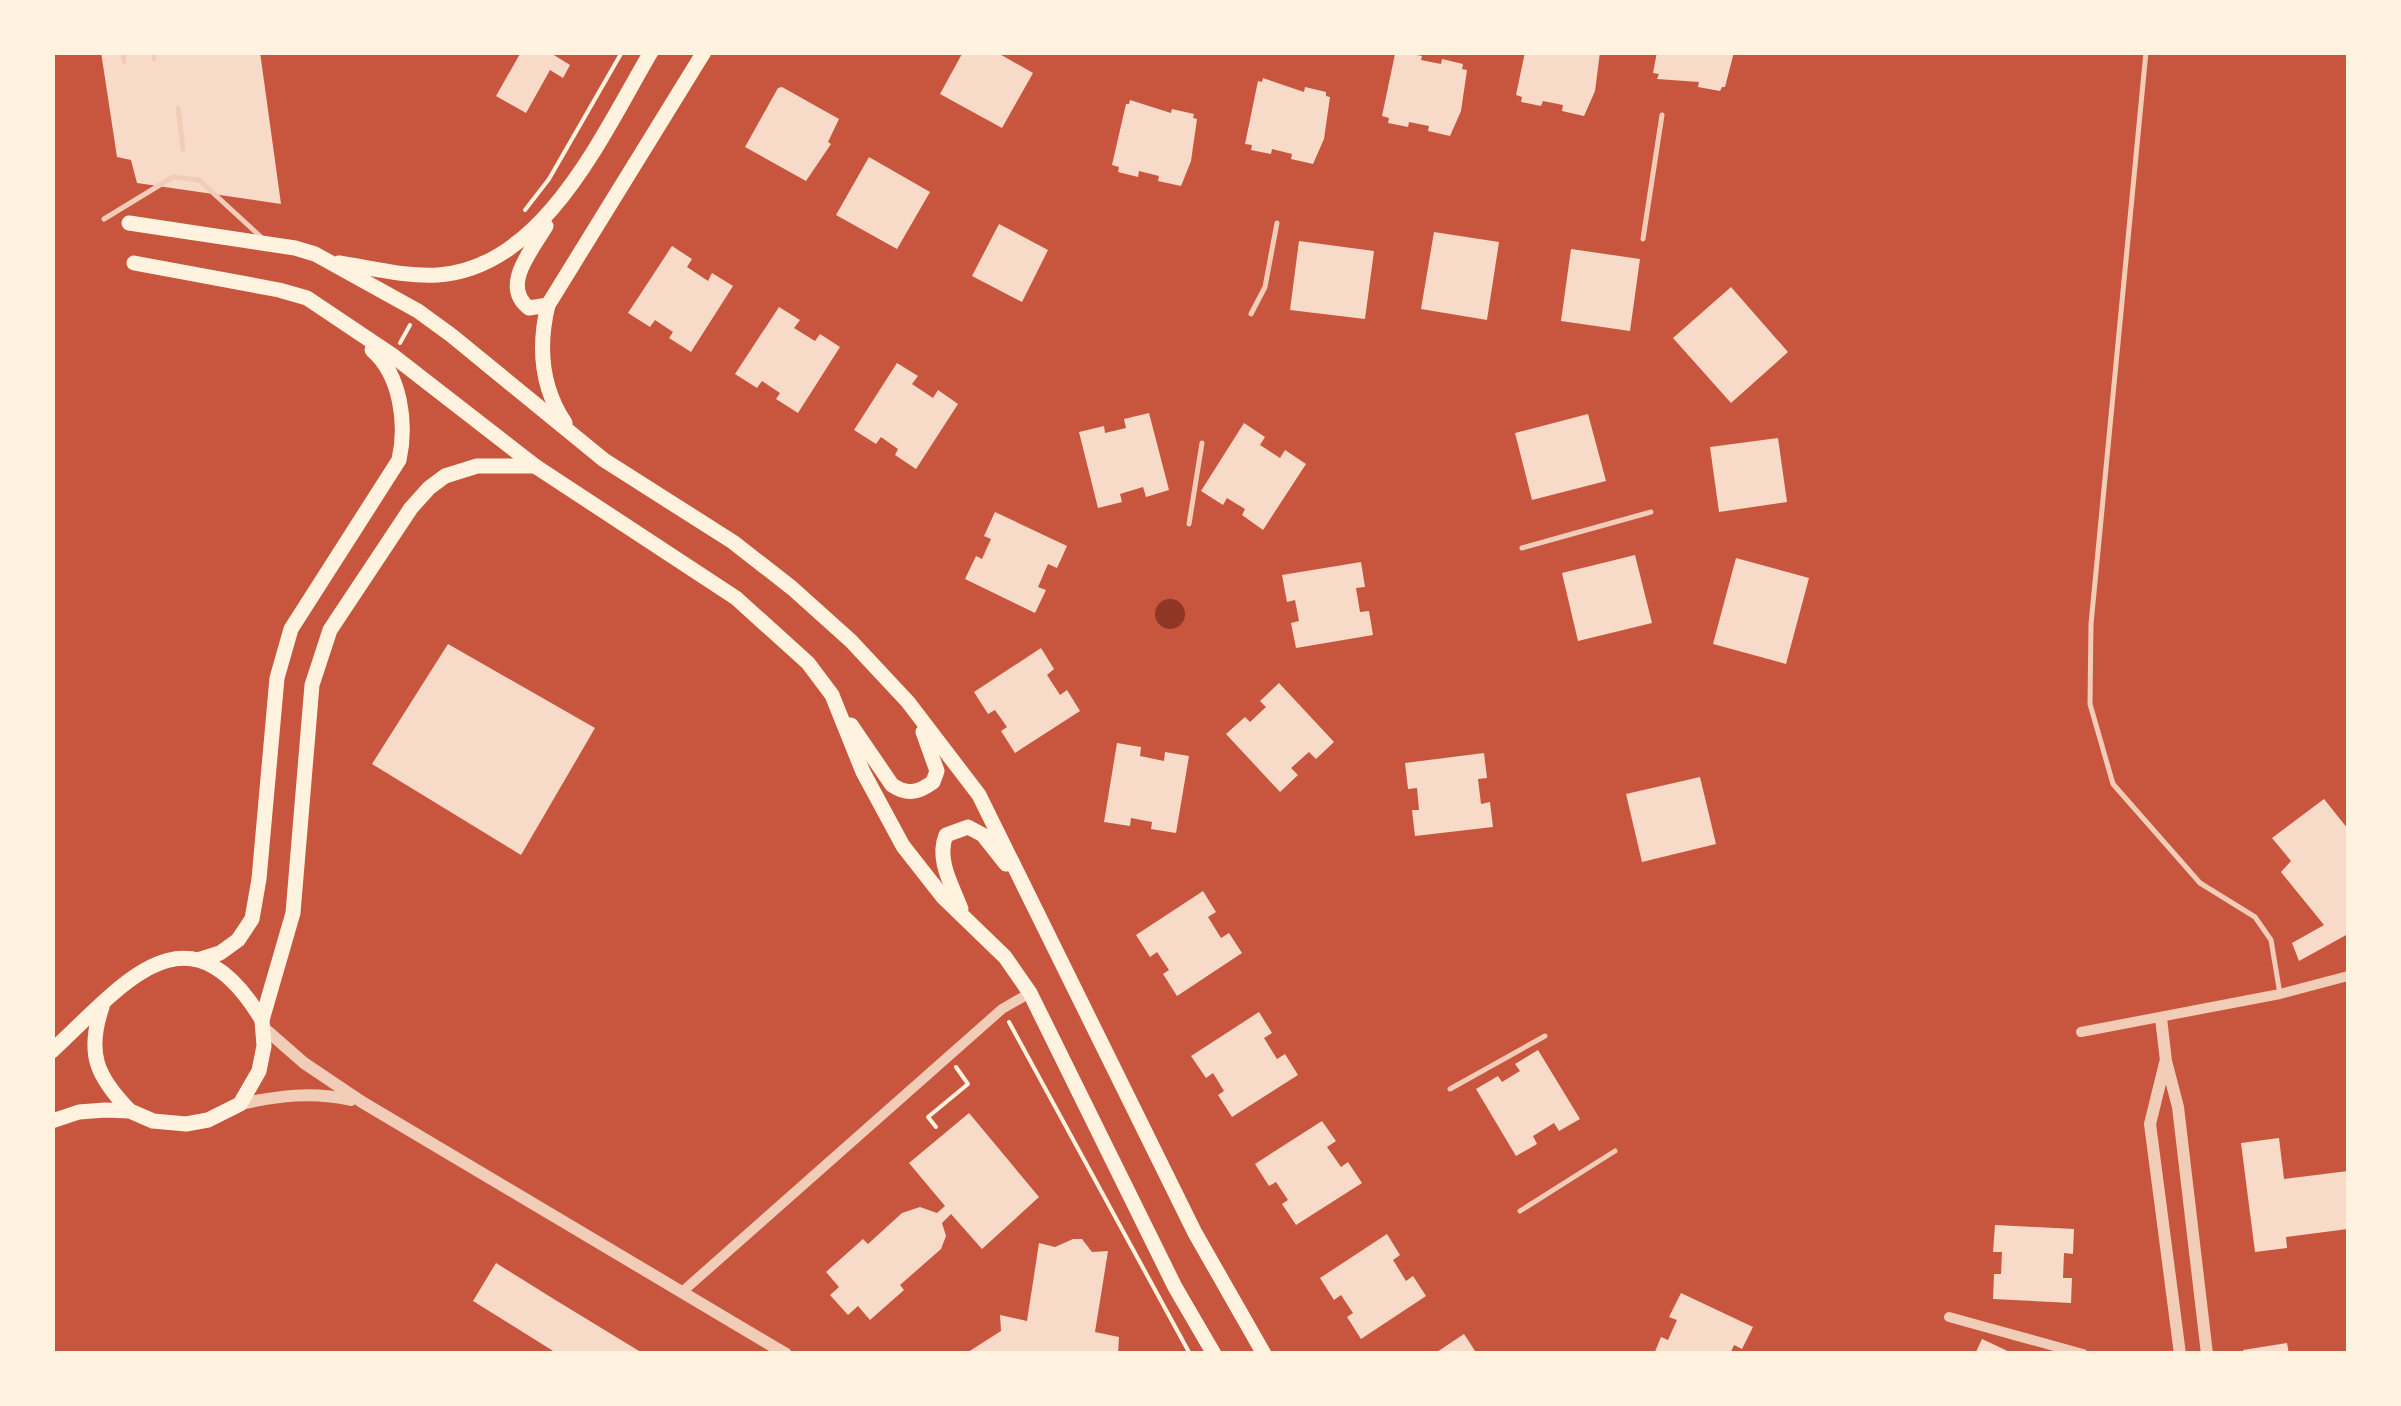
<svg xmlns="http://www.w3.org/2000/svg" width="2401" height="1406" font-family="'Golos Text',sans-serif">
  <rect width="100%" height="100%" fill="#c8553d"/>
  <circle fill="#8f3625" cx="1170" cy="614" r="15"/>
  <g fill="#f7dbc8">
    <path d="M101,52h159l21,152 -144,-21 -6,-23 -14,-3z"/>
    <path d="M521,52h28l21,13 -7,13 -13,-8 -24,43 -30,-17z"/>
    <path d="M963,52h33l37,21 -31,55 -62,-34z"/>
    <path d="M1400,52l22,4 -1,4 20,4 1,-5 21,5 -1,5 5,1 -6,41 -11,25 -22,-5 1,-5 -20,-4 -1,5 -20,-4 1,-5 -7,-2 13,-62z"/>
    <path d="M1525,52h75l-5,39 -11,25 -22,-5 1,-6 -20,-4 -2,5 -20,-4 1,-5 -6,-2z"/>
    <path d="M1657,52h77l-9,35h-3l-2,4 -22,-4 1,-5 -42,-3 2,-5 -6,-1z"/>
    <path d="M1263,78l41,14 1,-5 21,5v4l4,1 -6,42 -11,25 -22,-5 1,-5 -20,-5 -1,5 -20,-4 1,-5 -7,-1 13,-63 4,1z"/>
    <path d="M782,87l57,32 -11,23 3,2 -25,37 -61,-34 33,-59z"/>
    <path d="M1130,100l41,13 1,-4 22,5 -1,4 4,1 -6,42 -10,25 -23,-5 1,-5 -20,-5 -1,6 -20,-5 1,-5 -7,-2 14,-61h3z"/>
    <path d="M869,157l61,35 -33,57 -61,-34z"/>
    <path d="M999,224l49,26 -26,52 -50,-26z"/>
    <path d="M1434,232l65,10 -12,78 -66,-11z"/>
    <path d="M1299,241l75,10 -9,68 -75,-9z"/>
    <path d="M672,246l20,13 -5,8 21,14 4,-8 21,13 -42,66 -22,-14 4,-6 -18,-12 -5,7 -22,-14z"/>
    <path d="M1571,249l69,10 -10,72 -69,-10z"/>
    <path d="M1731,287l57,65 -57,51 -58,-65z"/>
    <path d="M779,307l21,13 -6,8 21,13 5,-7 20,13 -42,66 -22,-14 4,-6 -18,-12 -5,7 -22,-14z"/>
    <path d="M897,363l21,13 -6,8 21,14 5,-8 20,14 -42,65 -21,-14 3,-6 -17,-12 -5,7 -22,-14z"/>
    <path d="M1149,413l20,77 -23,7 -3,-10 -23,7 2,8 -24,6 -19,-76 25,-6 1,7 21,-5 -2,-9z"/>
    <path d="M1588,414l18,67 -74,19 -17,-67z"/>
    <path d="M1244,423l21,14 -5,8 20,13 5,-8 21,14 -43,66 -21,-15 3,-6 -18,-11 -4,7 -22,-14z"/>
    <path d="M1778,438l9,64 -68,10 -9,-65z"/>
    <path d="M995,512l72,34 -10,22 -9,-4 -10,23 8,3 -11,23 -70,-34 11,-23 6,3 9,-20 -7,-3z"/>
    <path d="M1635,555l17,68 -74,18 -16,-68z"/>
    <path d="M1736,558l73,20 -23,86 -73,-20z"/>
    <path d="M1361,562l4,25 -9,1 4,24 9,-1 4,24 -77,13 -5,-25 8,-2 -4,-21 -8,2 -5,-27z"/>
    <path d="M448,644l147,84 -74,127 -149,-91z"/>
    <path d="M1041,648l13,21 -7,6 13,20 7,-5 13,21 -65,42 -14,-22 6,-4 -12,-17 -7,4 -14,-22z"/>
    <path d="M1279,683l55,59 -18,17 -7,-7 -18,16 7,7 -18,17 -54,-58 19,-17 5,5 16,-15 -6,-6z"/>
    <path d="M1117,743l24,4 -1,9 24,5 1,-9 24,4 -13,77 -25,-4 1,-7 -21,-4 -1,8 -26,-4z"/>
    <path d="M1484,753l3,25 -9,1 3,25 9,-2 3,25 -78,9 -3,-26h7l-2,-22 -9,1 -3,-26z"/>
    <path d="M1700,777l16,67 -74,18 -16,-68z"/>
    <path d="M2324,799l24,30v105l-49,27 -7,-18 32,-18 -43,-53 10,-11 -19,-23z"/>
    <path d="M1203,891l13,21 -8,5 13,21 8,-5 13,20 -65,43 -14,-22 6,-4 -12,-18 -7,5 -14,-22z"/>
    <path d="M1259,1012l13,21 -8,5 13,21 8,-5 13,21 -66,42 -14,-22 6,-4 -11,-18 -7,5 -15,-22z"/>
    <path d="M1538,1050l42,69 -21,12 -5,-8 -21,13 4,8 -21,12 -40,-67 22,-13 4,6 18,-11 -5,-7z"/>
    <path d="M969,1113l70,84 -57,52 -31,-35 -9,9 4,13 -5,13 -41,36 4,5 -34,30 -12,-14 -10,9 -18,-20 9,-8 -13,-15 37,-33 5,5 34,-31 18,-6 17,6 8,-7 -36,-43z"/>
    <path d="M1322,1121l14,20 -9,6 14,20 7,-5 14,21 -66,42 -14,-21 6,-4 -12,-18 -7,4 -14,-22z"/>
    <path d="M2279,1138l5,41 64,-8v58l-62,8 1,11 -32,4 -14,-109z"/>
    <path d="M1995,1225l79,4 -1,25 -9,-1 -1,25h9l-1,25 -78,-4 1,-25h7l1,-22h-9z"/>
    <path d="M1387,1234l13,21 -7,5 13,21 7,-5 13,20 -65,43 -14,-22 6,-4 -12,-18 -7,5 -14,-22z"/>
    <path d="M1073,1239h9l10,13 16,-1 -13,81 24,5 -1,17h-153l36,-23 -1,-16 27,6 12,-78 16,4z"/>
    <path d="M496,1263l61,38 87,53h-86l-24,-15 -61,-38z"/>
    <path d="M1681,1293l72,34 -11,22 -8,-4 -4,9h-76l7,-17 7,3 9,-20 -8,-3z"/>
    <path d="M1464,1334l13,20h-43z"/>
    <path d="M1982,1339l32,15h-39z"/>
    <path d="M2287,1343l2,11h-45l-1,-4z"/>
  </g>
  <g fill="none" stroke-linecap="round" stroke-linejoin="round">
    <g stroke="#fff3e0" stroke-width="4">
      <path d="M525,210l24,-31 73,-127"/>
      <path d="M400,343l10,-18"/>
      <path d="M1009,1022l181,332"/>
      <path d="M936,1127l-8,-10 40,-33 -12,-17"/>
    </g>
    <g stroke="#f1ccb7" stroke-width="5">
      <path d="M123,52l1,10"/>
      <path d="M154,52v7"/>
      <path d="M2146,52l-55,572 -1,80 23,80 87,99 55,34 16,23 9,54"/>
      <path d="M178,108l5,41"/>
      <path d="M104,219l69,-42 26,3 62,57"/>
      <path d="M1643,239l19,-124"/>
      <path d="M1251,314l14,-27 12,-64"/>
      <path d="M1189,524l13,-81"/>
      <path d="M1522,548l129,-36"/>
      <path d="M1450,1089l95,-53"/>
      <path d="M1520,1211l95,-60"/>
    </g>
    <g stroke="#f1ccb7" stroke-width="10">
      <path d="M2081,1032l199,-38 68,-18"/>
      <path d="M682,1292l320,-283 28,-16"/>
      <path d="M1949,1317l134,37"/>
    </g>
    <g stroke="#f1ccb7" stroke-width="12">
      <path d="M2161,1018l5,43 12,46 29,247"/>
      <path d="M264,1028l40,35 58,39 424,252"/>
      <path d="M2165,1063l-15,61 30,230"/>
      <path d="M240,1104c38,-8 72,-13 111,-4"/>
    </g>
    <g stroke="#fff3e0" stroke-width="15">
      <path d="M129,223l166,25 20,6 103,57 33,24 153,125 129,82 59,46 59,53 57,61 71,93 216,438 69,121"/>
      <path d="M546,226c-14,24 -46,60 -17,82l19,-3"/>
      <path d="M134,263l145,27 28,8 85,57 143,111 201,132 72,65 24,32 31,77 40,74 40,51 62,60 25,36 145,294 39,67"/>
      <path d="M339,263c32,5 67,14 99,12 106,-7 165,-142 213,-223"/>
      <path d="M565,423c-24,-36 -27,-77 -17,-118l156,-253"/>
      <path d="M851,725l41,60c15,10 26,8 41,-3l4,-11 -14,-39"/>
      <path d="M961,909c-9,-24 -25,-49 -15,-74l22,-8 15,8 23,29"/>
      <path d="M201,959l19,-6 18,-13 14,-21 7,-40 18,-201 14,-49 108,-169c8,-36 2,-85 -27,-110"/>
      <path d="M102,1007c-16,47 -5,70 28,104"/>
      <path d="M52,1051c71,-66 136,-154 210,-31"/>
      <path d="M52,1121l27,-9 26,-2 25,1 23,10 33,3 22,-4 32,-16 19,-33 5,-25 -2,-26 31,-107 19,-228 18,-55 81,-122 18,-20 16,-12 32,-10h58"/>
    </g>
  </g>
  <rect width="2401" height="1406" fill="none" stroke="#fff3e0" stroke-width="110"/>
</svg>
